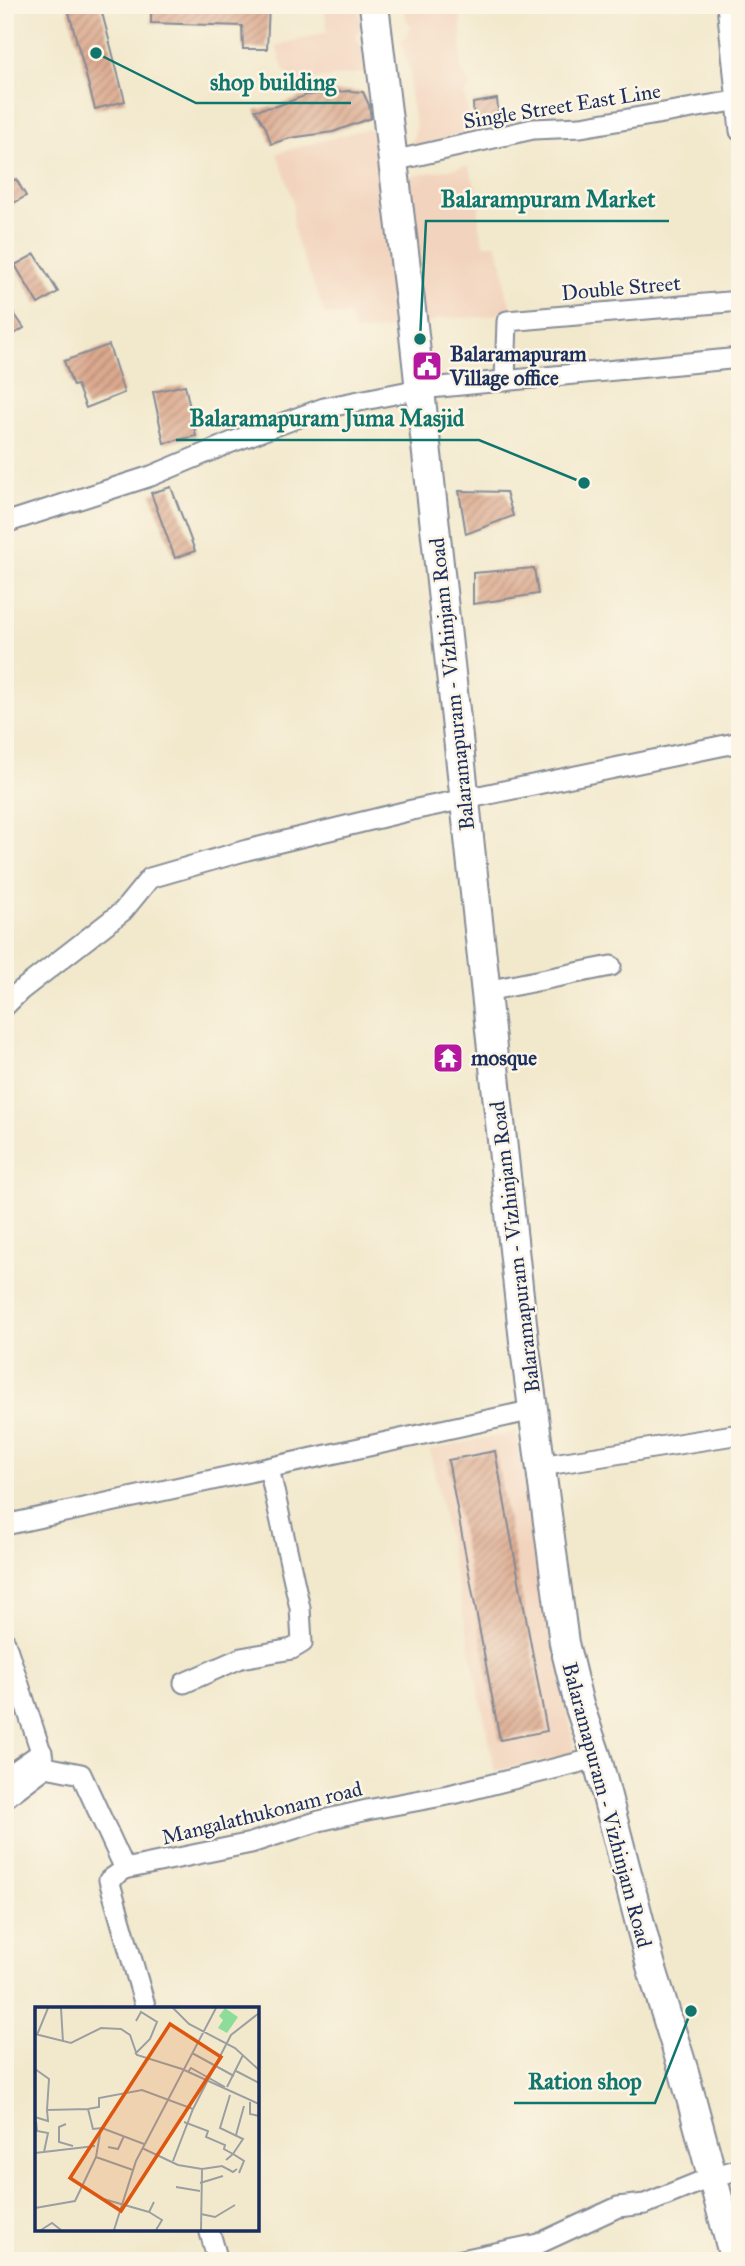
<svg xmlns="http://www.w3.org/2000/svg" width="745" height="2266" font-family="'IM FELL Great Primer',serif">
  <defs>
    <pattern id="building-hatch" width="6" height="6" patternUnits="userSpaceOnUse" patternTransform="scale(1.75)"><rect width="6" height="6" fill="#dca98e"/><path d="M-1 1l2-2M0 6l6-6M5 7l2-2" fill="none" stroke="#b28a77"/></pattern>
  </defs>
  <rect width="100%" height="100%" fill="#fcf5e5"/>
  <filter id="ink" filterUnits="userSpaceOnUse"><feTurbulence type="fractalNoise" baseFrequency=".0143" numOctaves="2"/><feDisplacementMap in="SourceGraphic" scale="14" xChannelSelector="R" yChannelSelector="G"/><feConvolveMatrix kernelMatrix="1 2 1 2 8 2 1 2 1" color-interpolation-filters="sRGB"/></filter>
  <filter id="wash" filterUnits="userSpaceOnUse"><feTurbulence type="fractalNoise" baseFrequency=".00686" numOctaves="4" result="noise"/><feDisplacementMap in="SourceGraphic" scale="28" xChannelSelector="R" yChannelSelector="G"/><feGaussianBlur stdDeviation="1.57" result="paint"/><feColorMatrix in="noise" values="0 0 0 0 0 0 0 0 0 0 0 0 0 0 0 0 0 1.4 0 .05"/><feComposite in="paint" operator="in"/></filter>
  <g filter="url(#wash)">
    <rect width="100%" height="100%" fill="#f2e9cd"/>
    <g fill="#f2d4be">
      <path d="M325,5h33l3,18 -5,15 8,12 2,22 -73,11 -10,-15 -7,-22 51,-14z"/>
      <path d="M401,5h58l2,4v61l11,16 -8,8 9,39 -64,17 7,-22 -6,-32v-27l-9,-26 10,-15z"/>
      <path d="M373,129l7,33 19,166 -45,5 -5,-19 -23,2 -29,-74 -4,-20v-22l-16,-47 81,-22z"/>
      <path d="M468,166l9,23 2,17v21l5,17h12l7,20 3,29 7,17 -28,7 -44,1 -18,7 -19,-148z"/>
      <path d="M516,1432l60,323 -81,16 -65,-321z"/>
    </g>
    <g id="blocks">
      <g fill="url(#building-hatch)">
        <path d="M67,5h33l25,96 -30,8z"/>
        <path d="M151,5h118l-2,44h-24l-1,-23 -91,-3z"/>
        <path d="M348,91l15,1 6,13 2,13 -38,14 -43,6 -19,6 -5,-16 -11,-18 22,-4 30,-11z"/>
        <path d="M497,99l2,21 -25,4 -1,-21z"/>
        <path d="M16,179l10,17 -21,12v-23z"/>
        <path d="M35,254l23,38 -20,12 -23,-39z"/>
        <path d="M5,300l19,28 -19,12z"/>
        <path d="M109,345l15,48 -38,15 -9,-23 -4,1 -9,-25z"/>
        <path d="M185,385l11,51 -32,7 -11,-51z"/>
        <path d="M171,487l24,64 -20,7 -24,-65z"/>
        <path d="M459,491l47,1 7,24 -47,18z"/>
        <path d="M534,568l4,26 -65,10v-31z"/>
        <path d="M495,1451l52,280 -47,9 -52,-280z"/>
      </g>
    </g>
  </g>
  <g filter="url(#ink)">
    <use href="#blocks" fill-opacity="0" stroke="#868c96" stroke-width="2"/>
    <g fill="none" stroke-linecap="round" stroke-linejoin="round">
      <g stroke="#868c96" stroke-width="23">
        <g id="minor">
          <path d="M727,5l13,126"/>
          <path d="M393,161l140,-32 48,-2 159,-27"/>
          <path d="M505,381l2,-60 233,-20"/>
          <path d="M5,523l146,-47 81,-34 92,-34 96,-19 320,-31"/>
          <path d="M486,991l125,-25"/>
          <path d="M5,1006l15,-15 103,-80 27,-33 97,-28 165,-40 328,-68"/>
          <path d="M541,1466l199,-32"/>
          <path d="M5,1525l529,-115"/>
          <path d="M5,1642l41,125"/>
          <path d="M184,1683l57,-25 51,-9 10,-6 -2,-35 -31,-140"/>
          <path d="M5,1778l37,-26"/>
          <path d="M5,1798l41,-31 35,7 44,95 126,-26 68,-22 48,-11 86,-16 144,-36"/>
          <path d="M125,1869l-16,11 37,129"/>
          <path d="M209,2229l9,32"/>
          <path d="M457,2261l81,-17 80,-37 27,-3 67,-27 28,-8"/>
        </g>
      </g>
      <g stroke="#868c96" stroke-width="32">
        <path id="secondary" d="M374,5l39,321 111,1015 40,302 15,62 18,53 54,208 33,106 51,189"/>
      </g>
      <use href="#minor" stroke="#fff" stroke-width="19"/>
      <use href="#secondary" stroke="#fff" stroke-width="28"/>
    </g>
  </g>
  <defs>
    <g id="civic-square" transform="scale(1.575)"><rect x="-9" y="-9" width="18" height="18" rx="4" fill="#b5179e" stroke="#fcf5e5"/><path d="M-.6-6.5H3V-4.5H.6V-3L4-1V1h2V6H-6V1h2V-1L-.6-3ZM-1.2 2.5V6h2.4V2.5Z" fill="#fff"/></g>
    <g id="temple-square" transform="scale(1.575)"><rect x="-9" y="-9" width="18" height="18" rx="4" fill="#b5179e" stroke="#fcf5e5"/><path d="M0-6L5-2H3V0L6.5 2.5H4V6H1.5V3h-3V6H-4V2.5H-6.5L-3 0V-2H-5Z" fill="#fff"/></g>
  </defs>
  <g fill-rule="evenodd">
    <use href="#civic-square" x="427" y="366"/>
    <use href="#temple-square" x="448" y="1058"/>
  </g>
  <g text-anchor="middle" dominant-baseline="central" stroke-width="5" stroke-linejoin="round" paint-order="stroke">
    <g font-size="21" fill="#1b2f5e" stroke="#fcf5e5">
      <text transform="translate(562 106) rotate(-9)">Single Street East Line</text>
      <text transform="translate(621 288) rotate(-5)">Double Street</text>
      <text transform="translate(452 684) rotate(-96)">Balaramapuram - Vizhinjam Road</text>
      <text transform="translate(515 1247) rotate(-97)">Balaramapuram - Vizhinjam Road</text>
      <text transform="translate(607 1805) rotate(75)">Balaramapuram - Vizhinjam Road</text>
      <text transform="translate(262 1813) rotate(-14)">Mangalathukonam road</text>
    </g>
    <g font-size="21" font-weight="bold" fill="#1b2f5e" stroke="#fcf5e5" text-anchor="start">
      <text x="450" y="354">Balaramapuram<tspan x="450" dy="24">Village office</tspan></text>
      <text x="471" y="1058">mosque</text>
    </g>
  </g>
  <g transform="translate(35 2007)">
    <rect width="224" height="224" fill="#f2e9cd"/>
    <path d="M190,1l13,9 -11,16 -9,-5 5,-8 -4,-4z" fill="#8edc9a"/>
    <path fill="none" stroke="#9c9fa1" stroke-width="2" d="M26,1l2,34M138,1l16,16 46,24 24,22M0,27l36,9 30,-15 20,1 9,6 7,20 45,14 77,35M2,28l11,-27M157,46l42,23M100,47l15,-15 7,-17 -16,-10 -5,9M0,62l14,10 -2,31 41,-1 5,20 9,-1 42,16M201,64l23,12M153,65l3,-4 34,19M192,80l16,-32M215,95v12l9,2M53,102l11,-2v-9l43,-8 51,19M0,110l13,4 -1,-11M1,114l1,10 11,2 -4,19M149,115l24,9 -2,6 19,8 -1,4 9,5 10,-15 -23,-11 10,-33M31,117l-7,3v15l14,4M66,121l-5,29 37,13M201,128l8,-29M73,140l10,2 6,-13M107,141l36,17 24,4 20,-3 11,6 4,-3M0,146l60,-7M191,153l7,-6 11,7 -5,12M138,154l20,-52 38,-74 28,-22M165,176l23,-7M141,180l24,4M65,191l49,14 5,-10M0,201l40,-7 21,-44M114,205l13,8 -6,10M166,207l14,3 20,-12M6,223l11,-7 9,7M79,223l22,-69 80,-153M166,223l1,-61"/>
    <path fill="#de5710" fill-opacity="0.15" stroke="#de5710" stroke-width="3.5" d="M135,17l51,33 -100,154 -51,-33z"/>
    <rect width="224" height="224" fill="none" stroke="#1b2f5e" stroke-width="3.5"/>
  </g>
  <path fill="none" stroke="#0f766e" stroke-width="2.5" d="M96 53L196 103H351M420 339L426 221H669M584 483L479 440H176M691 2011L655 2103H514"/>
  <g fill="#0f766e" stroke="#fcf5e5" stroke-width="2.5">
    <circle cx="96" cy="53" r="7"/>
    <circle cx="420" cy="339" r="7"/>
    <circle cx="584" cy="483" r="7"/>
    <circle cx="691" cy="2011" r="7"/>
  </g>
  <g font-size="23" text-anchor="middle" font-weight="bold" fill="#0f766e" stroke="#fcf5e5" stroke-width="5" stroke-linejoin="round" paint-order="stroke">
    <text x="273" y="90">shop building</text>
    <text x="548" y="207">Balarampuram Market</text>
    <text x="327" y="426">Balaramapuram Juma Masjid</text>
    <text x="585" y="2089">Ration shop</text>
  </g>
  <rect width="745" height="2266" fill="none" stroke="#fcf5e5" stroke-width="28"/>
</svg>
